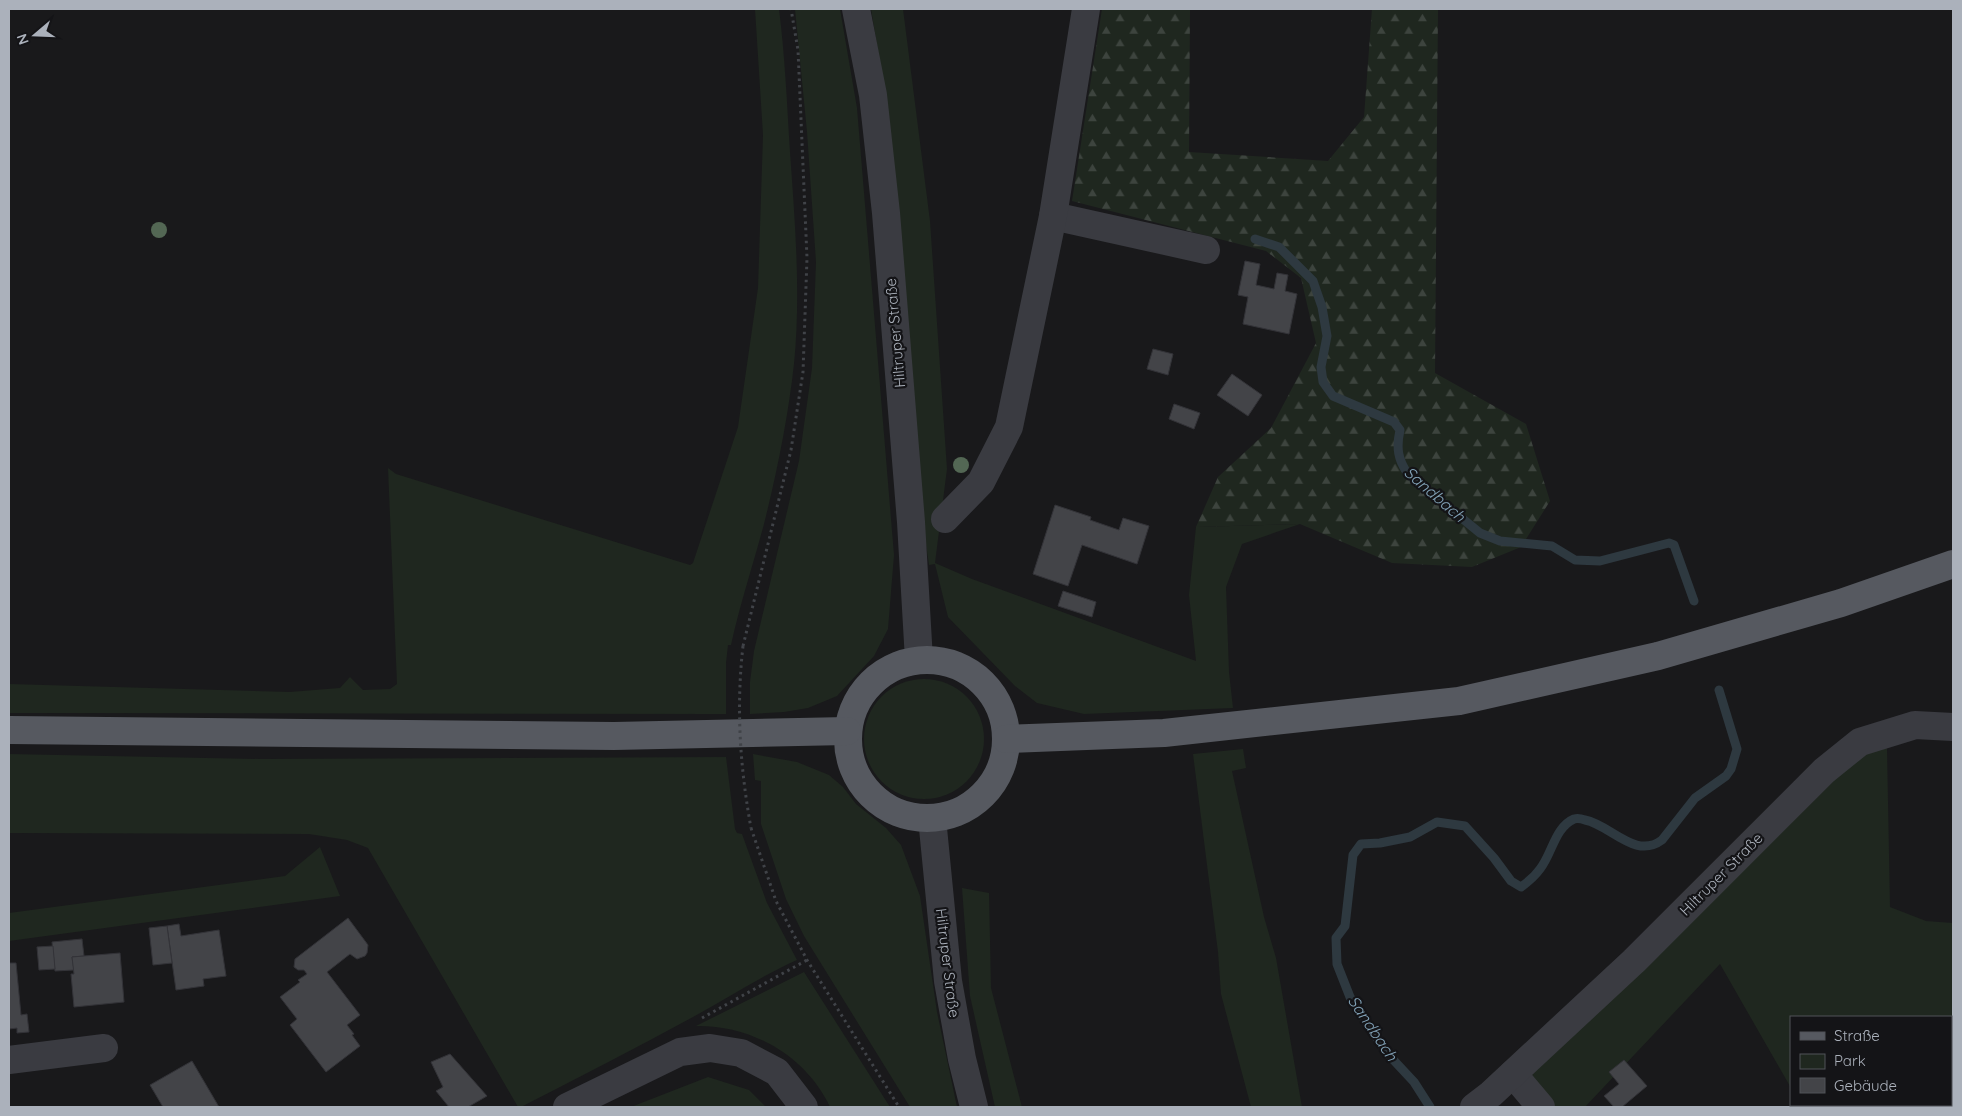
<svg xmlns="http://www.w3.org/2000/svg" width="1962" height="1116" font-family="Quicksand,sans-serif">
  <defs>
    <pattern id="forest-firs" width="22" height="20" patternUnits="userSpaceOnUse" patternTransform="scale(1.25)"><rect width="22" height="20" fill="#1f271f"/><path d="M5 1l3.5 6h-7zM16 11l3.5 6h-7z" fill="#3d443e"/></pattern>
  </defs>
  <rect width="100%" height="100%" fill="#19191b"/>
  <g fill="#1f271f">
    <path d="M755,9h24c6,47 8,95 11,143 5,70 11,142 4,212 -6,54 -17,108 -30,160 -11,41 -24,80 -33,121h-3l-2,18v51l-717,-1v-29l281,8 50,-4 10,-11 13,13 27,-1 7,-5 -9,-216 8,6 294,91 3,-2 45,-136 20,-139 5,-153z"/>
    <path d="M795,9h45l17,99 37,447 -6,74 -14,27 -37,40 -29,12 -24,4 -34,2v-32l4,-31 45,-190 13,-93 4,-106 -9,-130z"/>
    <path d="M871,9h32l27,212 17,248 -12,94 37,16 224,82 -7,-66 7,-68 104,-3 -58,20 -16,43 3,85 4,36 -149,6 -47,-11 -22,-17 -67,-69 -13,-53 -6,1 -6,-41 -35,-413z"/>
    <circle cx="924" cy="739" r="60"/>
    <path d="M1887,748l3,159 36,14 27,2v184h-151l-2,-2h151v-88h-160v71l-71,-124 -135,143h-34l-27,-32 303,-293 37,-29z"/>
    <path d="M1243,749l3,19 -14,3 32,146 12,41 26,149h-51l-30,-113 -3,-42 -25,-198z"/>
    <path d="M9,754l252,5 465,-2 9,72 2,4 5,1 25,69 30,57c-36,16 -69,38 -104,57 -57,31 -114,60 -172,90h-3l-150,-259 -21,-8 -38,-6 -300,-1z"/>
    <path d="M753,754l44,8 32,13 14,12 13,17 30,24 15,17 19,51 17,116 20,95h-47l-106,-171 -18,-37 -25,-75v-43l-6,-1z"/>
    <path d="M320,847l20,49 -331,45v-28l276,-37z"/>
    <path d="M962,888l27,5 2,95 31,119h-27l-25,-111z"/>
    <path d="M804,972l86,135h-60c-24,-51 -78,-82 -134,-81z"/>
    <path d="M708,1077l41,13 17,17h-135z"/>
  </g>
  <path fill="url(#forest-firs)" d="M1102,9h88l-1,143 139,9 36,-44 8,-108h66l-3,364 91,51 24,77 -29,46 -49,20 -80,-4 -92,-39 -104,3 22,-50 53,-49 45,-85 -15,-65 -35,-27 -194,-50z"/>
  <g fill="none" stroke-linecap="round" stroke-linejoin="round">
    <g stroke="#2e3940" stroke-width="9">
      <path d="M1255,239l24,8 34,34 9,26 5,29 -6,31 2,15 10,14 61,26 6,8c-4,18 -2,30 8,44l72,59 20,8 52,5 23,14 25,1 69,-18 5,2 20,56"/>
      <path d="M1430,1107l-16,-25 -28,-30 -36,-55 -13,-33 -1,-26 9,-12 8,-71 8,-11 19,-1 30,-6 27,-15 28,4 29,32 17,23 10,6c7,-5 14,-11 19,-18 12,-15 15,-42 34,-50 4,-1 8,0 11,1 26,5 50,40 77,20l33,-42 31,-22 5,-7 6,-20 -18,-59"/>
    </g>
  </g>
  <g fill="#434448" stroke="#333338">
    <path d="M1245,261l15,3 -4,21 18,4 3,-16 11,2 -3,16 12,3 -8,40 -46,-10 5,-27 -10,-2z"/>
    <path d="M1153,349l20,5 -5,21 -21,-6z"/>
    <path d="M1232,374l30,21 -14,21 -31,-21z"/>
    <path d="M1174,404l26,9 -6,16 -25,-10z"/>
    <path d="M1055,505l36,12 -1,3 29,10 4,-12 26,8 -12,38 -55,-19 -14,41 -35,-12z"/>
    <path d="M1063,591l33,11 -4,15 -34,-11z"/>
    <path d="M348,918l20,27 -1,8 -2,3 -8,3 -7,-5 -23,18 33,43 -13,10 7,9 -2,1 8,11 -34,26 -36,-47 7,-6 -17,-22 20,-15 -2,-2 9,-6 -3,-4h-6l-4,-3 1,-8z"/>
    <path d="M179,924l2,12 38,-6 7,46 -23,3 1,7 -28,4 -9,-64z"/>
    <path d="M167,926l5,37 -19,2 -4,-37z"/>
    <path d="M82,939l2,17 -12,1 2,13 -19,1 -3,-29z"/>
    <path d="M53,946l2,23 -16,1 -2,-23z"/>
    <path d="M120,953l4,49 -50,5 -3,-33h3l-2,-17z"/>
    <path d="M9,963h7l5,52 6,-1 2,18 -12,1v-5l-8,1z"/>
    <path d="M450,1054l37,42 -19,11h-19l-13,-16 7,-4 -12,-25z"/>
    <path d="M1624,1060l23,26 -25,21h-8l-10,-11 15,-12 -10,-12z"/>
    <path d="M192,1061l27,46h-56l-13,-22z"/>
  </g>
  <g fill="none" stroke-linecap="round" stroke-linejoin="round">
    <g stroke="#404348" stroke-width="3" stroke-dasharray="2.5 4" stroke-linecap="butt">
      <path d="M743,646l48,-196 12,-78 4,-114 -9,-208 -7,-41"/>
      <path d="M751,828l25,73 31,59 92,147"/>
      <path d="M702,1018l105,-58"/>
    </g>
    <g stroke="#3a3b41" stroke-width="28">
      <path d="M856,9l17,86 13,118 25,309 8,138"/>
      <path d="M1053,216l153,34"/>
      <path d="M945,519l36,-37 28,-55 44,-211 33,-207"/>
      <path d="M932,818l16,163 14,78 12,48"/>
      <path d="M9,1060l95,-12"/>
      <path d="M1513,1074l28,33"/>
      <path d="M567,1107l113,-55 30,-4 31,5 36,19 27,35"/>
      <path d="M1474,1107l17,-13 143,-133 190,-190 36,-29 55,-17 38,2"/>
    </g>
    <g stroke="#565960" stroke-width="28">
      <circle cx="927" cy="739" r="79"/>
      <path d="M9,730l605,6 233,-5"/>
      <path d="M1006,739l158,-6 295,-32 199,-45 183,-53 112,-39"/>
    </g>
    <path stroke="#404348" stroke-width="3" stroke-dasharray="2.5 4" stroke-linecap="butt" d="M743,646c-7,62 -3,121 8,182"/>
  </g>
  <g fill="#536754">
    <circle cx="159" cy="230" r="8"/>
    <circle cx="961" cy="465" r="8"/>
  </g>
  <g text-anchor="middle" dominant-baseline="central" stroke-width="4.5" stroke-linejoin="round" paint-order="stroke">
    <g font-size="15" fill="#abb1bb" stroke="#141417">
      <text transform="translate(895 333) rotate(-95)">Hiltruper Straße</text>
      <text transform="translate(1721 874) rotate(-45)">Hiltruper Straße</text>
      <text transform="translate(948 963) rotate(83)">Hiltruper Straße</text>
    </g>
    <g font-size="16" font-style="italic" fill="#82a2b7" stroke="#141417">
      <text transform="translate(1435 494) rotate(41)">Sandbach</text>
      <text transform="translate(1373 1028) rotate(56)">Sandbach</text>
    </g>
  </g>
  <rect width="1962" height="1116" fill="none" stroke="#abb1bb" stroke-width="20"/>
  <rect x="1790" y="1016" width="162" height="90" fill="#141417" stroke="#505359"/>
  <rect x="1800" y="1032" width="25" height="8" fill="#565960" stroke="#505359"/>
  <text x="1834" y="1041" font-size="15" fill="#abb1bb">Straße</text>
  <rect x="1800" y="1054" width="25" height="15" fill="#1f271f" stroke="#505359"/>
  <text x="1834" y="1066" font-size="15" fill="#abb1bb">Park</text>
  <rect x="1800" y="1078" width="25" height="15" fill="#434448" stroke="#505359"/>
  <text x="1834" y="1091" font-size="15" fill="#abb1bb">Gebäude</text>
  <g transform="translate(35 35) rotate(251)" stroke="#141417" stroke-width="4" paint-order="stroke">
  <path d="M0-4L9 19L0 12L-9 19Z" fill="#abb1bb"/>
  <text y="-8" font-size="14" font-weight="bold" text-anchor="middle" fill="#abb1bb">N</text>
  </g>
</svg>
